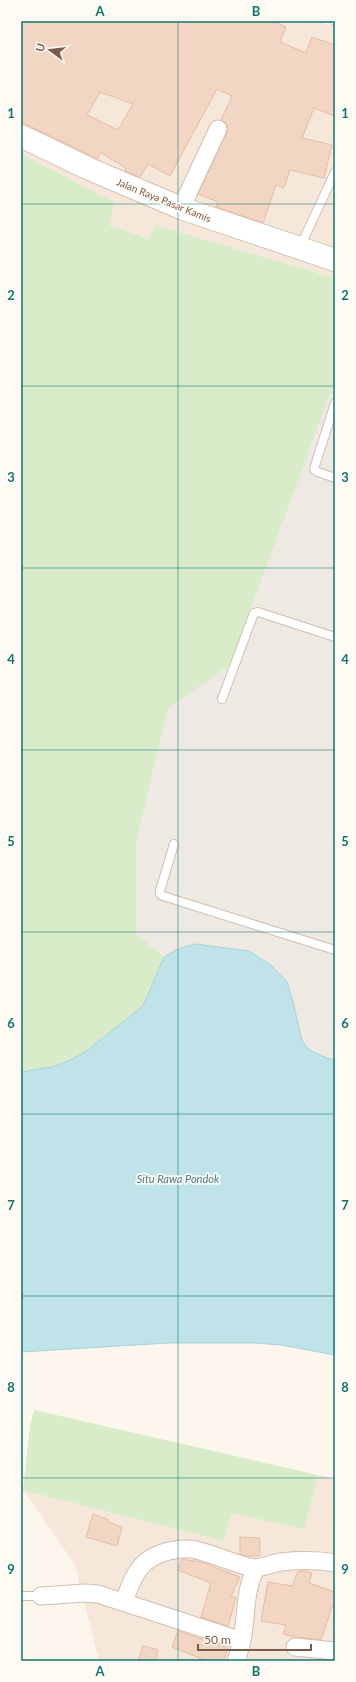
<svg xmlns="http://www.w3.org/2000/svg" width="356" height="1682" font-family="Lato,sans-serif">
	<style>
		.residential { fill: #f5e8da }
		.industrial { fill: #efe9e4 }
		.green { fill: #d8ecc9 }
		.water { fill: #bfe3e8; stroke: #a5d3da }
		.building { fill: #f3d5c3; stroke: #e6bba3; fill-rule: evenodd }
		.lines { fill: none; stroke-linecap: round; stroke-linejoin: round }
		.service-casing { stroke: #d1beb0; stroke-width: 10 }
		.minor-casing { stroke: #d1beb0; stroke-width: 19 }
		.secondary-casing { stroke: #d6c0b0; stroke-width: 24 }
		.service { stroke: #fff; stroke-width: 8 }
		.minor { stroke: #fff; stroke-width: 17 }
		.secondary { stroke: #fff; stroke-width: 22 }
		.grid { fill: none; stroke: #0f766e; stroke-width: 1; stroke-opacity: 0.55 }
		.labels { text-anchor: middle; stroke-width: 3.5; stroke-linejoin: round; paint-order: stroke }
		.street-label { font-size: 10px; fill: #7a5c4d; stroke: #fffaf3 }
		.water-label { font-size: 11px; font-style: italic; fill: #437c86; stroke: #fffaf3 }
		.neatline { fill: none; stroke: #0f766e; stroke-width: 1.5 }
		.grid-label { font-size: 13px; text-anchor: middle; font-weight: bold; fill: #0f766e }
	</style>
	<rect width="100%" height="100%" fill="#fdf6ec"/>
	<g class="residential">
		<polygon points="21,21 318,21 335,28 335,278 155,225 149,239 108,225 113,202 21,154"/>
		<polygon points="318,1475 335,1479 335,1661 99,1661 75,1565 23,1490 223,1541 232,1513 304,1528"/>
	</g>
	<polygon class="industrial" points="335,380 335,1061 315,1053 307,1048 302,1041 287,982 271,965 249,951 195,944 178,949 164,957 136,934 136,842 168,708 230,664"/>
	<g class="green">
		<polygon points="21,154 114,202 109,225 149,239 155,225 335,278 335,380 230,665 168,708 136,842 136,934 164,957 143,1006 85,1052 68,1061 52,1067 21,1072"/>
		<polygon points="34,1410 318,1475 304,1529 232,1513 223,1541 23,1490 30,1426"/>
	</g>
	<polygon class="water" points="195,944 249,951 271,965 287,982 293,1002 302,1041 307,1048 315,1053 335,1061 335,1355 281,1345 256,1343 168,1343 21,1352 21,1072 52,1067 68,1061 85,1052 143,1006 164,957 178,949"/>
	<g class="building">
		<path d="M21,21H273L286,27L280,42L306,53L312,37L335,45V116L314,108L302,138L332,145L324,178L290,170L284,188L276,185L263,223L216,207L218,202L198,194L228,129L226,123L221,120L232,96L217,89L170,176L148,164L140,177L125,171L126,168L100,152L98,159L21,122ZM100,92L133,104L118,130L87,115Z"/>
		<polygon points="93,1514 109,1520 108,1522 122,1527 117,1546 86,1537"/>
		<polygon points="240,1537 260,1538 260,1556 246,1556 240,1554"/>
		<polygon points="182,1559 201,1562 240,1577 231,1596 236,1598 228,1626 201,1617 211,1583 178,1570"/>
		<polygon points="298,1571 306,1571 312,1573 309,1583 335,1592 335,1609 332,1607 321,1640 294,1637 283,1634 286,1625 261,1621 268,1582 292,1586"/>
		<polygon points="178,1631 228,1648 223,1661 207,1661 172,1647"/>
		<polygon points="143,1646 158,1650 155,1661 138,1661"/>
	</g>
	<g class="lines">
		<defs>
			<g id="service">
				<polyline points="334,21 335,22"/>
				<polyline points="300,247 335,172"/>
				<polyline points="335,403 314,469 318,472 335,478"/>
				<polyline points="222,699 254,613 258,612 335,637"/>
				<polyline points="174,844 160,891 160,894 163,896 335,950"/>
				<polyline points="21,1596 41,1596"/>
			</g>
			<g id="minor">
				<polyline points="181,208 218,129"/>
				<polyline points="41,1596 85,1593 98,1594 242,1641"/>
				<path d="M124,1602C133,1575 140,1558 169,1551C178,1549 188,1548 196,1550C216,1555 235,1564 254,1568C260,1569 273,1563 281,1562C299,1560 317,1560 335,1563"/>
				<polyline points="295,1647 335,1651"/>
				<path d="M236,1661C238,1654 241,1647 242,1640C247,1615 244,1591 256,1568"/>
			</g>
			<polyline id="secondary" points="21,136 87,168 181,208 335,260"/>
		</defs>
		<use href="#service" class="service-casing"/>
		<use href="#minor" class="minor-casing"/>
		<use href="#secondary" class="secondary-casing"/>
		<use href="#service" class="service"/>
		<use href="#minor" class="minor"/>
		<use href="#secondary" class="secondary"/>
	</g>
	<path class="grid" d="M178,21V1661M21,204H335M21,386H335M21,568H335M21,750H335M21,932H335M21,1114H335M21,1296H335M21,1478H335"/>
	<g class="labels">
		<g class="street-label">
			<text transform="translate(164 200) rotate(22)" y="4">Jalan Raya Pasar Kamis</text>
		</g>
		<g class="water-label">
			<text x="178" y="1183">Situ Rawa Pondok</text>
		</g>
	</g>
	<rect width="356" height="1682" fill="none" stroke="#fffaf3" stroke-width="44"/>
	<g transform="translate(50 50) rotate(285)" stroke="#fffaf3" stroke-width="3" paint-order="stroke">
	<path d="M0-3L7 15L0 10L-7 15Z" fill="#7a5c4d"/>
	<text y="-6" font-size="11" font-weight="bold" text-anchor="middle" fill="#7a5c4d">U</text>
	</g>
	<path d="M198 1644v6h113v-6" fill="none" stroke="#7a5c4d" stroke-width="2"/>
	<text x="204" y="1644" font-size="12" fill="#7a5c4d" stroke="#fffaf3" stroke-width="3" paint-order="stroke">50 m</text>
	<rect x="22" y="22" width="312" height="1638" class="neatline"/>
	<g class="grid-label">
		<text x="100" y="16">A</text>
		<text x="256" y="16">B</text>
		<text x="11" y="118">1</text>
		<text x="345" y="118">1</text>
		<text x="11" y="300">2</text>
		<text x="345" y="300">2</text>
		<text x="11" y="482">3</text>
		<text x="345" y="482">3</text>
		<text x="11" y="664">4</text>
		<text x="345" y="664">4</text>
		<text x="11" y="846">5</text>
		<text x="345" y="846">5</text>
		<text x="11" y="1028">6</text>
		<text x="345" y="1028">6</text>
		<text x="11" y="1210">7</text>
		<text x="345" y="1210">7</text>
		<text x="11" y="1392">8</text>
		<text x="345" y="1392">8</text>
		<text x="11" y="1574">9</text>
		<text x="345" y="1574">9</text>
		<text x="100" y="1676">A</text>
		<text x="256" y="1676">B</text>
	</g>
</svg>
